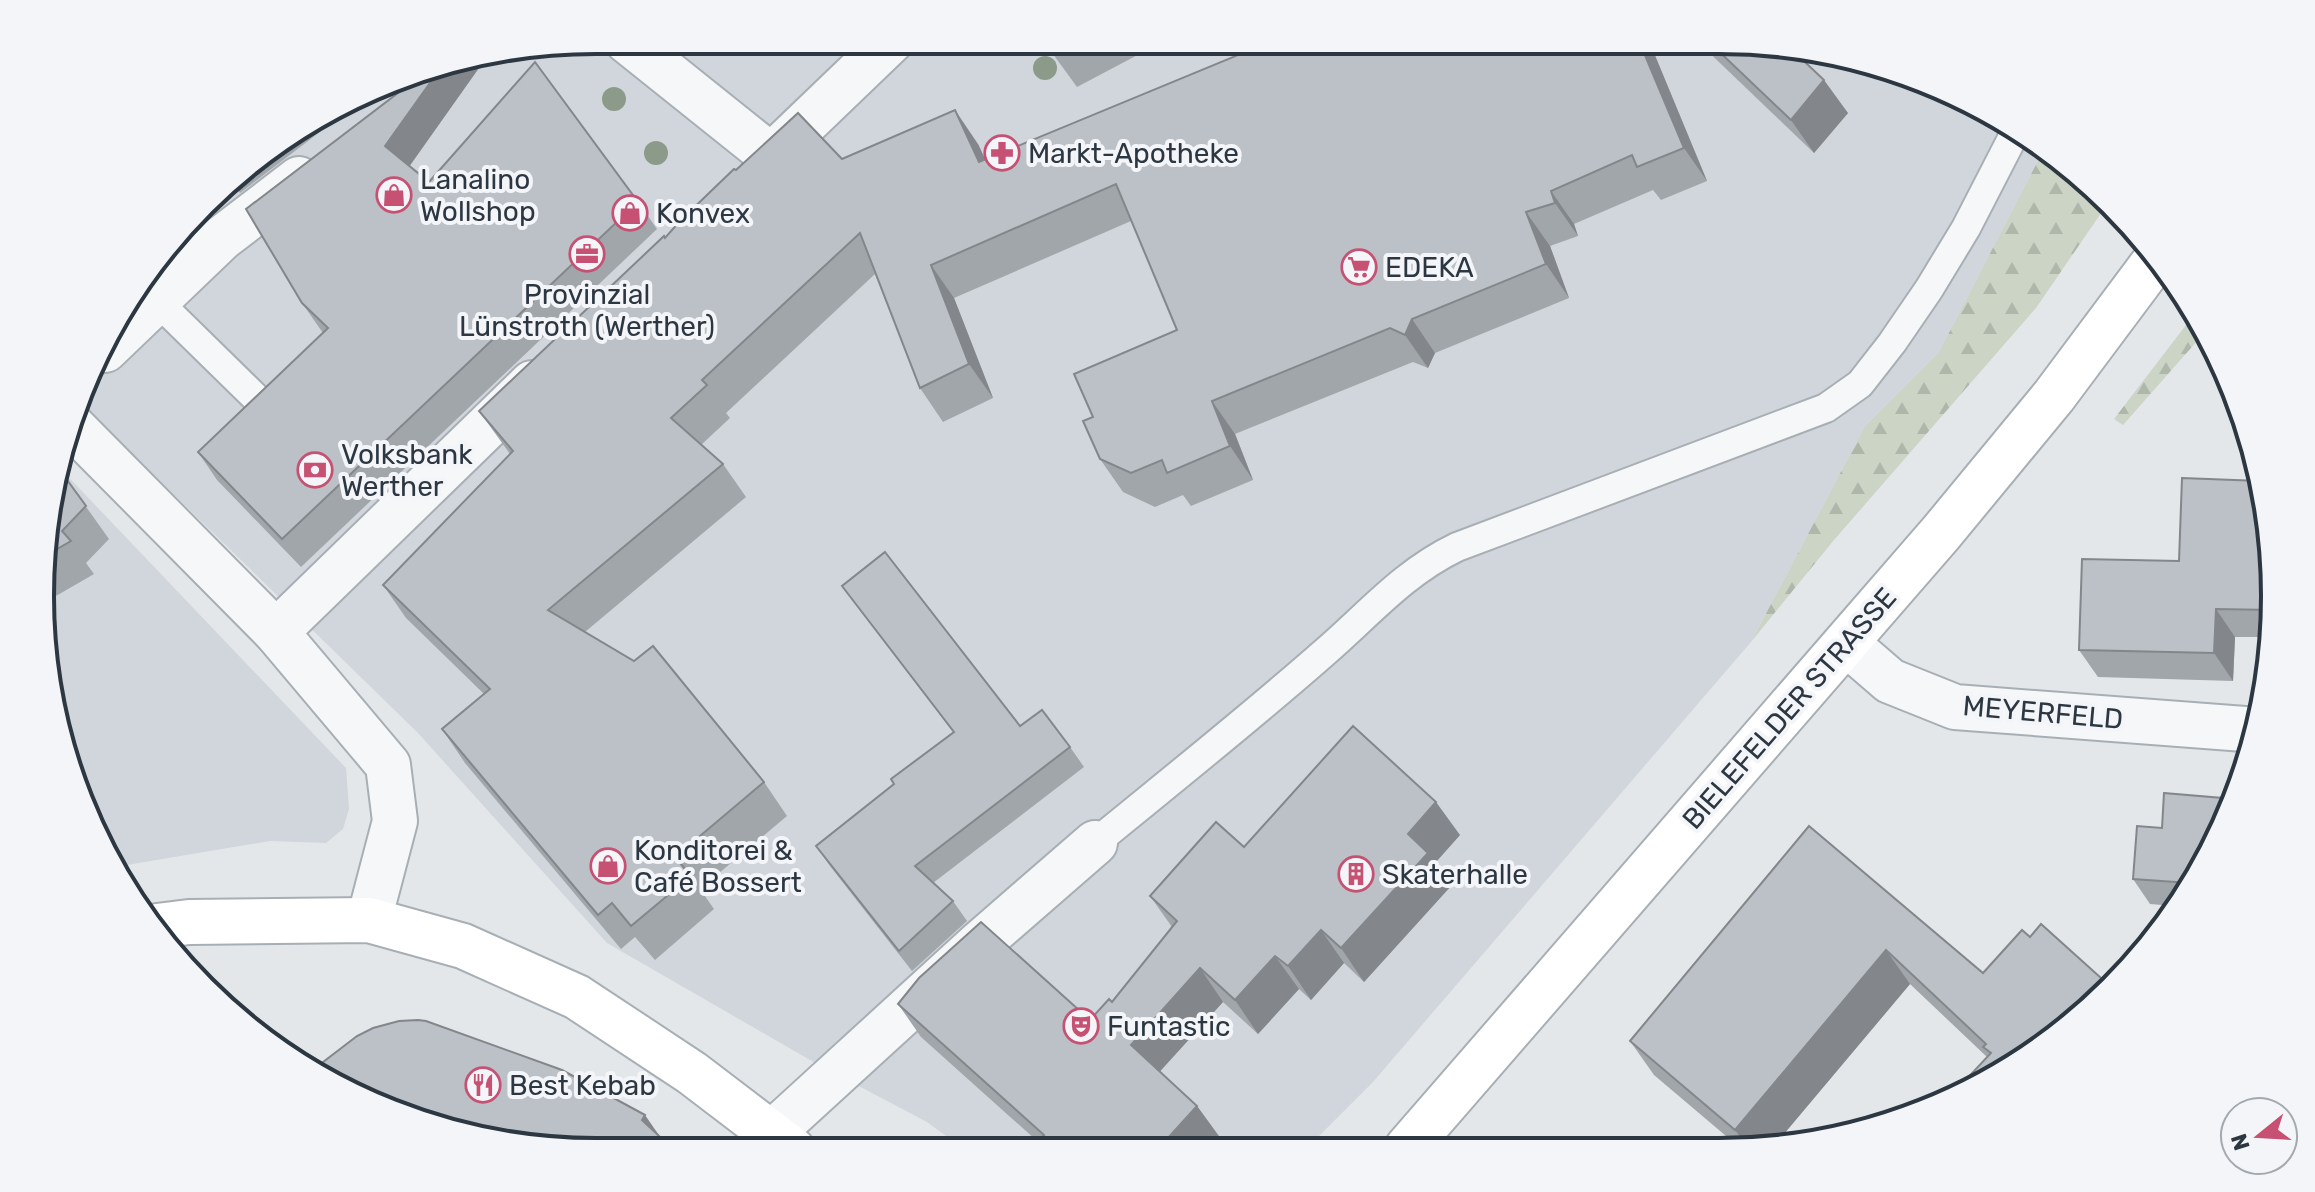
<svg xmlns="http://www.w3.org/2000/svg" width="2315" height="1192" font-family="Rubik,sans-serif">
	<style>
		.built { fill: #d1d6dc }
		.forest { fill: url(#forest-firs) }
		.lines { fill: none; stroke-linecap: round; stroke-linejoin: round }
		.lane-casing { stroke: #a8afb4; stroke-width: 32 }
		.street-casing { stroke: #a8afb4; stroke-width: 48 }
		.secondary-casing { stroke: #a8afb4; stroke-width: 48 }
		.lane { stroke: #f6f7f9; stroke-width: 28 }
		.street { stroke: #f6f7f9; stroke-width: 44 }
		.secondary { stroke: #fff; stroke-width: 44 }
		.tree { fill: #8c9b89 }
		.wall { fill: #a1a6ab }
		.shaded-wall { fill: #83878b }
		.building { fill: #bbc1c7; stroke: #83878b; stroke-width: 2 }
		.labels { text-anchor: middle; stroke-width: 8; stroke-linejoin: round; paint-order: stroke }
		.poi-label { font-size: 28px; fill: #2c3742; stroke: #f3f5f8; text-anchor: start }
		.street-label { font-size: 28px; fill: #2c3742; stroke: #f3f5f8 }
		.rim { fill: none; stroke: #2c3742; stroke-width: 4 }
	</style>
	<defs>
		<pattern id="forest-firs" width="22" height="20" patternUnits="userSpaceOnUse" patternTransform="scale(2)"><rect width="22" height="20" fill="#cbd4c5"/><path d="M5 1l3.5 6h-7zM16 11l3.5 6h-7z" fill="#aeb7aa"/></pattern>
	</defs>
	<rect width="100%" height="100%" fill="#e3e7ea"/>
	<g class="built">
		<polygon points="596,40 1755,41 1862,59 1965,98 2045,147 1939,352 1865,426 1751,642 1373,1082 1306,1149 965,1150 927,1122 817,1064 607,943 418,733 81,404 133,287 257,155 417,70"/>
		<polygon points="57,465 346,768 349,809 343,829 326,843 270,841 115,867 97,842 45,668 41,559"/>
	</g>
	<g class="forest">
		<polygon points="2045,147 2058,155 2108,203 2036,308 1834,540 1751,642 1865,426 1939,352"/>
		<polygon points="2196,312 2206,331 2123,425 2114,419"/>
	</g>
	<g class="lines">
		<defs>
			<g id="lane">
				<polyline points="157,301 255,397"/>
				<path d="M1095,843C1172,780 1250,718 1325,652C1369,614 1403,573 1457,547L1826,408L1860,384L1892,343L1929,289L1966,228L2017,129"/>
			</g>
			<g id="street">
				<polyline points="626,40 771,156"/>
				<polyline points="765,162 892,40"/>
				<polyline points="105,350 222,238 299,179"/>
				<polyline points="71,425 276,632 388,765 395,821 369,920"/>
				<polyline points="276,632 532,383"/>
				<polyline points="1846,643 1890,681 1955,707 2258,730"/>
				<polyline points="772,1133 981,942 1095,843"/>
			</g>
			<g id="secondary">
				<polyline points="157,926 189,922 369,920 463,946 577,997 692,1073 793,1150"/>
				<polyline points="1407,1148 1941,533 2054,396 2157,258"/>
			</g>
		</defs>
		<use href="#lane" class="lane-casing"/>
		<use href="#street" class="street-casing"/>
		<use href="#secondary" class="secondary-casing"/>
		<use href="#lane" class="lane"/>
		<use href="#street" class="street"/>
		<use href="#secondary" class="secondary"/>
	</g>
	<g class="tree">
		<circle cx="1045" cy="68" r="12"/>
		<circle cx="614" cy="99" r="12"/>
		<circle cx="656" cy="153" r="12"/>
	</g>
	<g class="wall">
		<polygon points="1047,40 1164,41 1077,87 1053,54"/>
		<polygon points="1272,41 1649,41 1707,181 1661,200 1653,190 1574,224 1578,236 1550,246 1569,298 1435,353 1428,368 1413,362 1235,434 1253,480 1191,506 1183,495 1155,507 1123,492 1100,459 1093,417 1177,330 1131,221 954,298 993,398 943,422 920,388 875,274 726,413 730,418 701,445 723,464 746,497 585,632 764,782 787,816 700,889 714,909 655,960 635,937 621,949 465,763 442,729 484,694 406,618 383,585 510,454 479,411 665,238 736,170 978,144 985,159"/>
		<polygon points="1697,41 1755,41 1848,113 1814,153"/>
		<polygon points="486,58 409,166 429,182 638,202 657,229 301,567 217,480 198,452 323,333 302,303 432,67"/>
		<polygon points="367,96 240,193 237,188 207,209 257,155"/>
		<polygon points="57,466 109,539 86,563 94,574 49,600 43,607 41,559"/>
		<polygon points="2270,524 2273,637 2235,637 2233,681 2098,677 2079,650 2179,561"/>
		<polygon points="842,586 1020,726 1070,747 1084,767 933,883 953,901 967,921 912,971 830,866 816,846 894,784 953,732"/>
		<polygon points="1809,826 1983,973 2030,937 2111,987 1987,1057 1910,984 1773,1147 1739,1147 1654,1075 1630,1041"/>
		<polygon points="1460,835 1435,863 1451,886 1364,982 1344,963 1311,1000 1299,989 1258,1034 1223,1002 1160,1071 1197,1106 1221,1139 1212,1149 1046,1149 921,1037 898,1004 1090,1020 1112,1002 1172,927 1150,896 1244,847"/>
		<polygon points="2217,842 2175,906 2150,904 2133,879"/>
	</g>
	<g class="shaded-wall">
		<polygon points="1639,41 1649,41 1707,181 1684,148"/>
		<polygon points="486,58 404,174 385,146 442,66"/>
		<polygon points="1824,80 1848,113 1814,153 1791,120"/>
		<polygon points="955,110 978,144 1002,195 979,162"/>
		<polygon points="1551,191 1574,224 1578,236 1555,203"/>
		<polygon points="1526,212 1550,246 1569,298 1546,264"/>
		<polygon points="931,265 954,298 993,398 969,364"/>
		<polygon points="1412,319 1435,353 1428,368 1405,335"/>
		<polygon points="1212,401 1235,434 1253,480 1230,446"/>
		<polygon points="2216,609 2235,637 2233,681 2214,653"/>
		<polygon points="1436,802 1460,835 1435,863 1451,886 1364,982 1341,948 1408,834"/>
		<polygon points="1321,930 1344,963 1311,1000 1288,966"/>
		<polygon points="1886,950 1910,984 1773,1147 1748,1147 1735,1130"/>
		<polygon points="1275,956 1299,989 1258,1034 1235,1000"/>
		<polygon points="1200,968 1223,1002 1154,1078 1131,1045"/>
		<polygon points="1197,1106 1221,1139 1212,1149 1158,1149"/>
		<polygon points="645,1115 665,1144 642,1120"/>
	</g>
	<g class="building">
		<polygon points="1047,40 1077,40 1053,54"/>
		<polygon points="1272,41 1639,41 1684,148 1637,167 1632,155 1551,191 1555,203 1526,212 1546,264 1412,319 1405,335 1390,328 1212,401 1230,446 1167,473 1162,460 1131,473 1100,459 1083,421 1093,417 1074,374 1177,330 1116,184 931,265 969,364 920,388 860,233 702,380 707,385 671,418 723,464 548,610 634,661 653,646 764,782 675,857 691,876 631,926 612,903 598,915 442,729 490,689 383,585 513,451 479,411 664,236 665,238 680,221 734,169 736,170 798,113 842,159 955,110 979,162"/>
		<polygon points="1708,41 1755,41 1789,47 1824,80 1791,120"/>
		<polygon points="535,62 638,202 282,539 198,452 328,328 302,303 246,209 432,67 442,66 385,146 429,182"/>
		<polygon points="57,466 86,506 62,531 71,541 41,558"/>
		<polygon points="2182,478 2260,481 2270,524 2273,610 2216,609 2214,653 2079,650 2082,559 2179,561"/>
		<polygon points="885,552 1020,726 1042,710 1070,747 915,866 953,901 899,951 816,846 894,784 891,779 954,732 842,586"/>
		<polygon points="1353,726 1436,802 1408,834 1428,853 1341,948 1321,930 1288,966 1275,956 1235,1000 1200,968 1131,1045 1197,1106 1158,1149 1054,1149 1041,1138 1044,1135 898,1004 919,978 981,922 1090,1020 1109,999 1112,1002 1177,921 1150,896 1216,822 1244,847"/>
		<polygon points="2164,793 2234,799 2217,842 2190,883 2133,879 2137,826 2162,828"/>
		<polygon points="1809,826 1983,973 2022,930 2030,937 2041,924 2111,987 2057,1037 1946,1101 1991,1053 1983,1047 1986,1044 1886,950 1735,1130 1630,1041"/>
		<polygon points="418,1020 426,1021 562,1070 645,1115 642,1120 674,1150 560,1151 452,1133 350,1094 314,1069 357,1036 373,1028 399,1021"/>
	</g>
	<defs>
		<symbol id="pharmacy-ring" viewBox="-11 -11 22 22"><circle r="9.5" fill="#f3f5f8" stroke="#c65173" stroke-width="1.5"/><path d="M-2-6h4v4h4v4h-4v4h-4v-4h-4v-4h4Z" fill="#c65173"/></symbol>
		<symbol id="shop-ring" viewBox="-11 -11 22 22"><circle r="9.5" fill="#f3f5f8" stroke="#c65173" stroke-width="1.5"/><path d="M-5-2.5h2.3a2.7 3.5 0 0 1 5.4 0H5L5.5 6h-11ZM-1.5-2.5h3a1.5 2.3 0 0 0-3 0Z" fill="#c65173"/></symbol>
		<symbol id="office-ring" viewBox="-11 -11 22 22"><circle r="9.5" fill="#f3f5f8" stroke="#c65173" stroke-width="1.5"/><path d="M-6-3h4V-5.5h4V-3h4V5H-6ZM-1-4.5V-3h2v-1.5ZM-6 0V1H6V0Z" fill="#c65173"/></symbol>
		<symbol id="supermarket-ring" viewBox="-11 -11 22 22"><circle r="9.5" fill="#f3f5f8" stroke="#c65173" stroke-width="1.5"/><path d="M-6-5.5h2.5l.6 2H6L4.5 2H-2.5L-4.4-4H-6ZM-1.5 3.2a1.3 1.3 0 1 0 .1 0ZM3 3.2a1.3 1.3 0 1 0 .1 0Z" fill="#c65173"/></symbol>
		<symbol id="bank-ring" viewBox="-11 -11 22 22"><circle r="9.5" fill="#f3f5f8" stroke="#c65173" stroke-width="1.5"/><path d="M-6-4H6V4H-6ZM0-2.3a2.3 2.3 0 1 0 0 4.6a2.3 2.3 0 1 0 0-4.6Z" fill="#c65173"/></symbol>
		<symbol id="building-ring" viewBox="-11 -11 22 22"><circle r="9.5" fill="#f3f5f8" stroke="#c65173" stroke-width="1.5"/><path d="M-4-6H4V6H1V3H-1V6H-4ZM-2.5-4.3h1.7v1.8h-1.7ZM.8-4.3h1.7v1.8H.8ZM-2.5-1h1.7V.8h-1.7ZM.8-1h1.7V.8H.8Z" fill="#c65173"/></symbol>
		<symbol id="theatre-ring" viewBox="-11 -11 22 22"><circle r="9.5" fill="#f3f5f8" stroke="#c65173" stroke-width="1.5"/><path d="M-5-5.5Q0-4 5-5.5V0Q5 5 0 6Q-5 5-5 0ZM-3.3-2.5H-1v1.5H-3.3ZM1-2.5H3.3v1.5H1ZM-2.8 1Q0 5.5 2.8 1Z" fill="#c65173"/></symbol>
		<symbol id="restaurant-ring" viewBox="-11 -11 22 22"><circle r="9.5" fill="#f3f5f8" stroke="#c65173" stroke-width="1.5"/><path d="M-5-6h1v4h1v-4h1v4h1v-4h1v5L-1.5 .5V6h-2V.5L-5-1ZM5-6V6H3V1.5H1.5Q1.5-4 5-6Z" fill="#c65173"/></symbol>
	</defs>
	<g fill-rule="evenodd">
		<use href="#pharmacy-ring" x="982" y="133" width="40" height="40"/>
		<use href="#shop-ring" x="374" y="175" width="40" height="40"/>
		<use href="#shop-ring" x="610" y="193" width="40" height="40"/>
		<use href="#office-ring" x="567" y="234" width="40" height="40"/>
		<use href="#supermarket-ring" x="1339" y="247" width="40" height="40"/>
		<use href="#bank-ring" x="295" y="450" width="40" height="40"/>
		<use href="#shop-ring" x="588" y="846" width="40" height="40"/>
		<use href="#building-ring" x="1336" y="854" width="40" height="40"/>
		<use href="#theatre-ring" x="1061" y="1006" width="40" height="40"/>
		<use href="#restaurant-ring" x="463" y="1065" width="40" height="40"/>
	</g>
	<g class="labels">
		<g class="poi-label">
			<text x="1028" y="163">Markt-Apotheke</text>
			<text x="420" y="189">Lanalino<tspan x="420" dy="32">Wollshop</tspan></text>
			<text x="656" y="223">Konvex</text>
			<text x="1385" y="277">EDEKA</text>
			<text x="587" y="304" text-anchor="middle">Provinzial<tspan x="587" dy="32">Lünstroth (Werther)</tspan></text>
			<text x="341" y="464">Volksbank<tspan x="341" dy="32">Werther</tspan></text>
			<text x="634" y="860">Konditorei &amp;<tspan x="634" dy="32">Café Bossert</tspan></text>
			<text x="1382" y="884">Skaterhalle</text>
			<text x="1107" y="1036">Funtastic</text>
			<text x="509" y="1095">Best Kebab</text>
		</g>
		<g class="street-label">
			<text transform="translate(1789 708) rotate(-49)" y="10">BIELEFELDER STRASSE</text>
			<text transform="translate(2043 712) rotate(5)" y="10">MEYERFELD</text>
		</g>
	</g>
	<path d="M0 0H2315V1192H0ZM596 54H1719A542 542 0 0 1 2261 596V596A542 542 0 0 1 1719 1138H596A542 542 0 0 1 54 596V596A542 542 0 0 1 596 54Z" fill="#f3f5f8" fill-rule="evenodd"/>
	<path class="rim" d="M596 54H1719A542 542 0 0 1 2261 596V596A542 542 0 0 1 1719 1138H596A542 542 0 0 1 54 596V596A542 542 0 0 1 596 54Z"/>
	<g transform="translate(2259 1136) rotate(252)"><circle r="38" fill="#f3f5f8" stroke="#a3a9af" stroke-width="2"/>
	<path d="M0-6L14 30L0 20L-14 30Z" fill="#c65173"/>
	<text y="-12" font-size="22" font-weight="bold" text-anchor="middle" fill="#2c3742">N</text>
	</g>
</svg>
